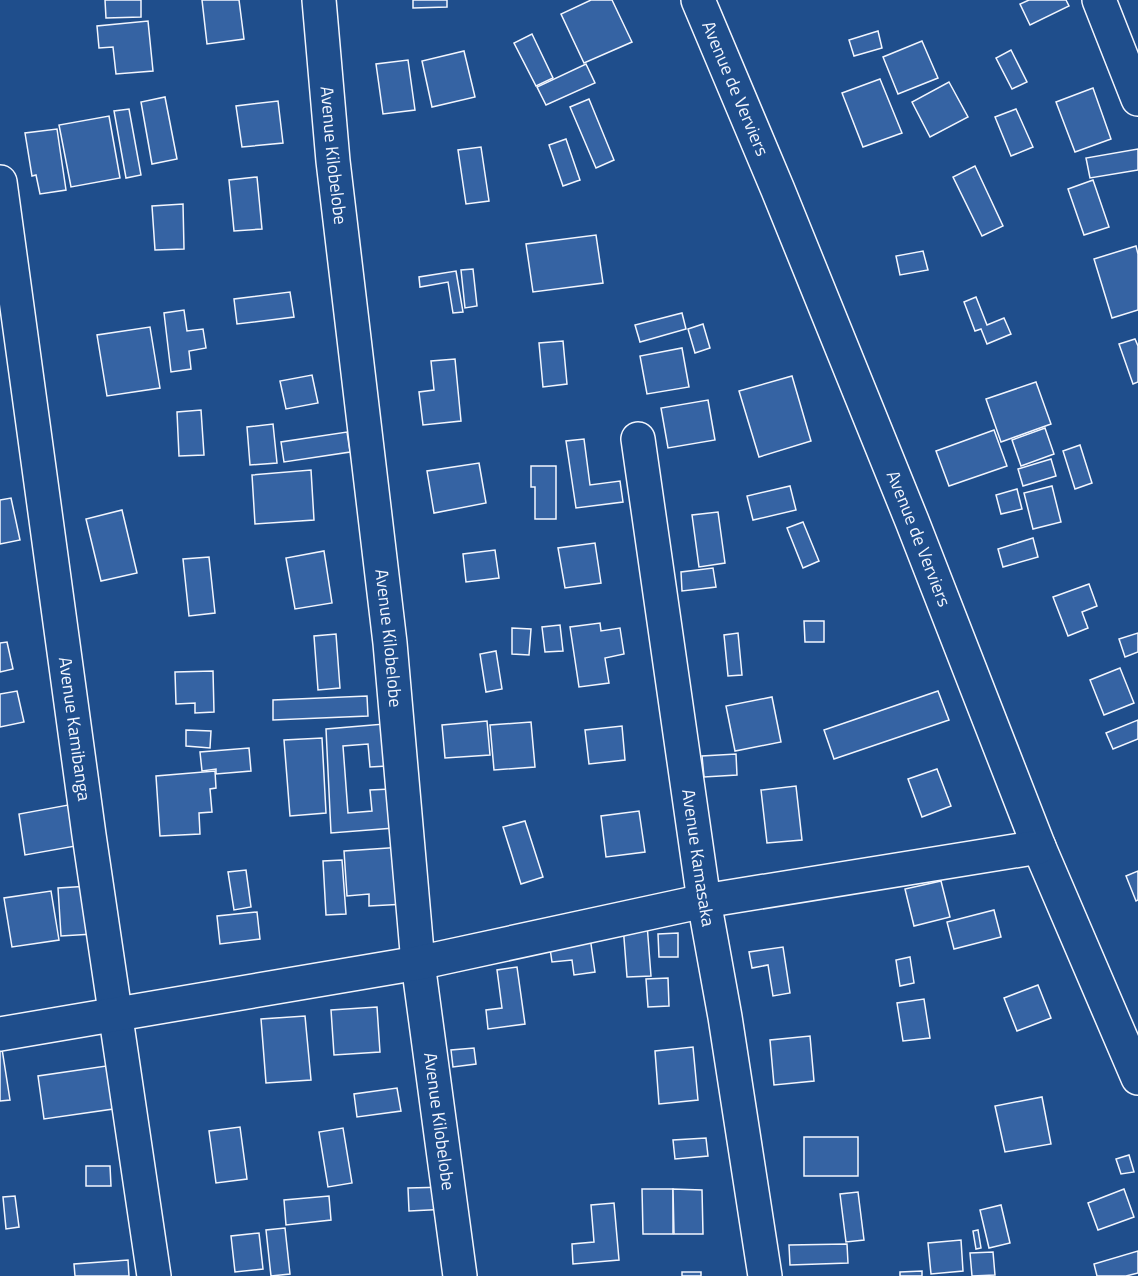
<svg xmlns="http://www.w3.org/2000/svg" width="1138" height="1276" font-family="'Titillium Web',sans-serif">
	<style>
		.building { fill: #3563a3; stroke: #f2f6ff; stroke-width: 1.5 }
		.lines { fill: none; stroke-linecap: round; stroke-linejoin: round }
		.minor-casing { stroke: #f2f6ff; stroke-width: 36 }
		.minor { stroke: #1f4e8c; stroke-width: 33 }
		.labels { text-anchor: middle; stroke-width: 4.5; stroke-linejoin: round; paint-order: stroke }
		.street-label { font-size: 18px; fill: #f2f6ff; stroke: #1f4e8c }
	</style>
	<rect width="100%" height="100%" fill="#1f4e8c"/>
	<g class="building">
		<polygon points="105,0 141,0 141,17 106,18"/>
		<polygon points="202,0 239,0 244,39 207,44"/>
		<polygon points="413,0 447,0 447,7 413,8"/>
		<polygon points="591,0 612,0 632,42 584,63 561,14"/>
		<polygon points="1029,0 1066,0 1069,6 1030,25 1020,4"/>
		<polygon points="148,21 153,71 116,74 113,47 99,48 97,26"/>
		<polygon points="878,31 882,48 854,56 849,40"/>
		<polygon points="532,34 553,78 536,86 514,43"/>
		<polygon points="922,41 938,78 898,94 883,57"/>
		<polygon points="1011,50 1027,82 1012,89 996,58"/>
		<polygon points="464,51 475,97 432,107 422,61"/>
		<polygon points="408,60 415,110 383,114 376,64"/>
		<polygon points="586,64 595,83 546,105 537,87"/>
		<polygon points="880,79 902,133 863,147 842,93"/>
		<polygon points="949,82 968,117 930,137 912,102"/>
		<polygon points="1093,88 1111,139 1075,152 1056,102"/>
		<polygon points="165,97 177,159 152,164 141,102"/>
		<polygon points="589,99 614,160 596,168 570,107"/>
		<polygon points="278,101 283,143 242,147 236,106"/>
		<polygon points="129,109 141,175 126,178 114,111"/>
		<polygon points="1016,109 1033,147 1011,156 995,117"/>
		<polygon points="109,116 120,178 71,187 59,125"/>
		<polygon points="57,129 66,190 40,194 36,175 32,176 25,133"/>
		<polygon points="566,139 580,180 563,186 549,145"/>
		<polygon points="481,147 489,201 466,204 458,150"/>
		<polygon points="1138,149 1138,170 1090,178 1086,158"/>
		<polygon points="975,166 1003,226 982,236 953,177"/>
		<polygon points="257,177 262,229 234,231 229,180"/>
		<polygon points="1093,180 1109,227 1084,235 1068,189"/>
		<polygon points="183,204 184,249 155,250 152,206"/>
		<polygon points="596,235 603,283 533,292 526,244"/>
		<polygon points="1136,246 1138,254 1138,310 1112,318 1094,259"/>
		<polygon points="923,251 928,270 900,275 896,256"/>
		<polygon points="473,269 477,306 465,308 461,270"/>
		<polygon points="456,271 463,312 453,313 448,282 420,287 419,277"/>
		<polygon points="290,292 294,317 237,324 234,299"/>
		<polygon points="976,297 987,325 1004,318 1011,334 987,344 981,329 975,331 964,302"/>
		<polygon points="184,310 187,331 203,329 206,348 189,351 191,369 171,372 164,313"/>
		<polygon points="682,313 686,329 640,342 635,325"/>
		<polygon points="703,324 710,348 695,353 688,329"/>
		<polygon points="150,327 160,388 107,396 97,335"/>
		<polygon points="1135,339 1138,346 1138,382 1133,384 1119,344"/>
		<polygon points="563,341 567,384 543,387 539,343"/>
		<polygon points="682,348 689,387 647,394 640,356"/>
		<polygon points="455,359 461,421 423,425 419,392 434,390 431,361"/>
		<polygon points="312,375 318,403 286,409 280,381"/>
		<polygon points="792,376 811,441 759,457 739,391"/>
		<polygon points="1036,382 1051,424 1001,442 986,399"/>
		<polygon points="708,400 715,440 668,448 661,408"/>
		<polygon points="201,410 204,455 179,456 177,412"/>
		<polygon points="273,424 277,463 250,465 247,427"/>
		<polygon points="1045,428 1054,454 1021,466 1012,440"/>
		<polygon points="994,430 1007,466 949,486 936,451"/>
		<polygon points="347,432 350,452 284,462 281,442"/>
		<polygon points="584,439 590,485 620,481 623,502 576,508 566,441"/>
		<polygon points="1080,445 1092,483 1075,489 1063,451"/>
		<polygon points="1051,459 1056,476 1023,486 1018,469"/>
		<polygon points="479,463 486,503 434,513 427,471"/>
		<polygon points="531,466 556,466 556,519 535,519 535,487 531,487"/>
		<polygon points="311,470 314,520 255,524 252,475"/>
		<polygon points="790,486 796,510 753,520 747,496"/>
		<polygon points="1052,486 1061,522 1033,529 1024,493"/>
		<polygon points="1017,489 1022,509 1001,514 996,495"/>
		<polygon points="11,498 20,540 0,544 0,500"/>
		<polygon points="122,510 137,573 101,581 86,519"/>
		<polygon points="718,512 725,563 699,567 692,515"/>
		<polygon points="803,522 819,561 803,568 787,528"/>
		<polygon points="1033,538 1038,557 1003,567 998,549"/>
		<polygon points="595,543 601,583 565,588 558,548"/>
		<polygon points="495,550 499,578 466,582 463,554"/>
		<polygon points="324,551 332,603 295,609 286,558"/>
		<polygon points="209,557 215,613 189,616 183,559"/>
		<polygon points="713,568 716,587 682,591 681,572"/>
		<polygon points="1089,584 1097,606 1082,612 1088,628 1068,636 1053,597"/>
		<polygon points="804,621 824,621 824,642 805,642"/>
		<polygon points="600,623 601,631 620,628 624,654 605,658 609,683 579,687 570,627"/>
		<polygon points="560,625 563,651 545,652 542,627"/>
		<polygon points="512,628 531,629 529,655 512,654"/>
		<polygon points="738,633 742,675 728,676 724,635"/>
		<polygon points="1138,633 1138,652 1125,657 1119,639"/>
		<polygon points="336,634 340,688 318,690 314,636"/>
		<polygon points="7,642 13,669 0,672 0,643"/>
		<polygon points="496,651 502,689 486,692 480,654"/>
		<polygon points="1120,668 1134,703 1104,715 1090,680"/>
		<polygon points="213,671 214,712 195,713 195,703 176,704 175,672"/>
		<polygon points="17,691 24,722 0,727 0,694"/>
		<polygon points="938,691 949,720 834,759 824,730"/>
		<polygon points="367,696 368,716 273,720 273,700"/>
		<polygon points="772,697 781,742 735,751 726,706"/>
		<polygon points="1138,720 1138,739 1113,749 1106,733"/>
		<polygon points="487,721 490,755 445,758 442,725"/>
		<polygon points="531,722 535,767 494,770 490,725"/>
		<polygon points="384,724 387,766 370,767 368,744 343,746 348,813 372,811 370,790 391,789 394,828 331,833 326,729"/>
		<polygon points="622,726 625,760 589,764 585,730"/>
		<polygon points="186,730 211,731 210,748 186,746"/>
		<polygon points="322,738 326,813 290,816 284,740"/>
		<polygon points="249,748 251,771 216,774 216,769 202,771 200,752"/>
		<polygon points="736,754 737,775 704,777 702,756"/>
		<polygon points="937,769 951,806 922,817 908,779"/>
		<polygon points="215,771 216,788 210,789 212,812 199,813 200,834 160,836 156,776"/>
		<polygon points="796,786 802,840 767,843 761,790"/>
		<polygon points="79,803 87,844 25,855 19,814"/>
		<polygon points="639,811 645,852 606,857 601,816"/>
		<polygon points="525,821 543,877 521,884 503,827"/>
		<polygon points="403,847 406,904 369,906 369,894 347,896 344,851"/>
		<polygon points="342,860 346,914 326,915 323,861"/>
		<polygon points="246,870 251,907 234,910 228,872"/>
		<polygon points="1138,871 1138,900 1136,901 1126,876"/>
		<polygon points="941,881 950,917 914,926 905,889"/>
		<polygon points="90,886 93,934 61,936 58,888"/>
		<polygon points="51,891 59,940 12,947 4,898"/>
		<polygon points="994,910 1001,937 954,949 947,922"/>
		<polygon points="257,912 260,939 220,944 217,916"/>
		<polygon points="647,924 651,976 627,977 623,925"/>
		<polygon points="678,933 678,957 659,957 658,934"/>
		<polygon points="590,937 595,972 574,975 572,960 552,962 549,942"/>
		<polygon points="783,947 790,993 773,996 768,965 752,968 749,952"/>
		<polygon points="910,957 914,983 900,986 896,960"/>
		<polygon points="517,967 525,1024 488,1029 486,1010 502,1008 497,970"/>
		<polygon points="668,978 669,1006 648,1007 646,979"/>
		<polygon points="1038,985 1051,1018 1017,1031 1004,998"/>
		<polygon points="924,999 930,1038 903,1041 897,1003"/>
		<polygon points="377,1007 380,1052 334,1055 331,1010"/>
		<polygon points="305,1016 311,1080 266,1083 261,1019"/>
		<polygon points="810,1036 814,1081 774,1085 770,1040"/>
		<polygon points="693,1047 698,1100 659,1104 655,1051"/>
		<polygon points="474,1048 476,1064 453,1067 451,1050"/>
		<polygon points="0,1049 2,1049 10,1100 0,1101"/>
		<polygon points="113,1065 120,1108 44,1119 38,1076"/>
		<polygon points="397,1088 401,1111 357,1117 354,1094"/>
		<polygon points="1042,1097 1051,1144 1005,1152 995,1106"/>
		<polygon points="240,1127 247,1179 216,1183 209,1131"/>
		<polygon points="343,1128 352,1183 328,1187 319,1132"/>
		<rect x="804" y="1137" width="54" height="39"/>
		<polygon points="706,1138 708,1156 675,1159 673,1140"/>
		<polygon points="1129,1155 1134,1172 1121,1174 1116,1159"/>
		<polygon points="86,1166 110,1166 111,1186 86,1186"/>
		<polygon points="448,1187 449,1209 409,1211 408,1188"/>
		<polygon points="642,1189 673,1189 673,1234 643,1234"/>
		<polygon points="673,1189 702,1190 703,1234 674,1234"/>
		<polygon points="1124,1189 1134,1217 1098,1230 1088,1203"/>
		<polygon points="858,1192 864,1240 846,1242 840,1194"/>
		<polygon points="15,1196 19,1227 6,1229 3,1197"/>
		<polygon points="329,1196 331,1220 286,1225 284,1200"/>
		<polygon points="614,1203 619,1260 573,1264 572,1244 594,1242 591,1205"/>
		<polygon points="1001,1205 1010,1243 989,1248 980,1210"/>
		<polygon points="285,1228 290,1274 271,1276 266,1230"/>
		<polygon points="978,1230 981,1248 976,1249 973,1231"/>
		<polygon points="259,1233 263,1269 235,1272 231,1236"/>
		<polygon points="961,1240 963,1271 931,1274 928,1243"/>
		<polygon points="847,1244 848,1263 790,1265 789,1245"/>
		<polygon points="1138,1251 1138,1273 1126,1276 1097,1276 1094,1264"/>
		<polygon points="993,1252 995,1275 972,1276 970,1253"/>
		<polygon points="128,1260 129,1276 75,1276 74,1264"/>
		<polygon points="922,1271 922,1276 900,1276 900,1272"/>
		<rect x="682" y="1272" width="19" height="4"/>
	</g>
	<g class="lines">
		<defs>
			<g id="minor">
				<path id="s1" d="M319,0L333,161L390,643L418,963L460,1276"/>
				<path id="s2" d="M698,0L778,190L912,521L1039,847L1138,1078"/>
				<polyline points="1099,0 1138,99"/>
				<path id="s3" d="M0,182L89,835L154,1276"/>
				<path id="s4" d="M638,439L704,901L725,1017L765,1276"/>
				<polyline points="0,1034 418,963 704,901 1039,847"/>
			</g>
		</defs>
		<use href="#minor" class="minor-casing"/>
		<use href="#minor" class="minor"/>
	</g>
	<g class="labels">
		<g class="street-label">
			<text dy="6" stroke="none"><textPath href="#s2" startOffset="96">Avenue de Verviers</textPath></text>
			<text dy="6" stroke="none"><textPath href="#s1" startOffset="156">Avenue Kilobelobe</textPath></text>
			<text dy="6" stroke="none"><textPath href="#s2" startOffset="582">Avenue de Verviers</textPath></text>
			<text dy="6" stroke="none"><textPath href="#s1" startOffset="642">Avenue Kilobelobe</textPath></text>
			<text dy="6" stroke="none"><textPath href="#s3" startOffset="552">Avenue Kamibanga</textPath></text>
			<text dy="6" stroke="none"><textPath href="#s4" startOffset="423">Avenue Kamasaka</textPath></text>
			<text dy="6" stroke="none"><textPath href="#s1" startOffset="1128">Avenue Kilobelobe</textPath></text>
		</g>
	</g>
</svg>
